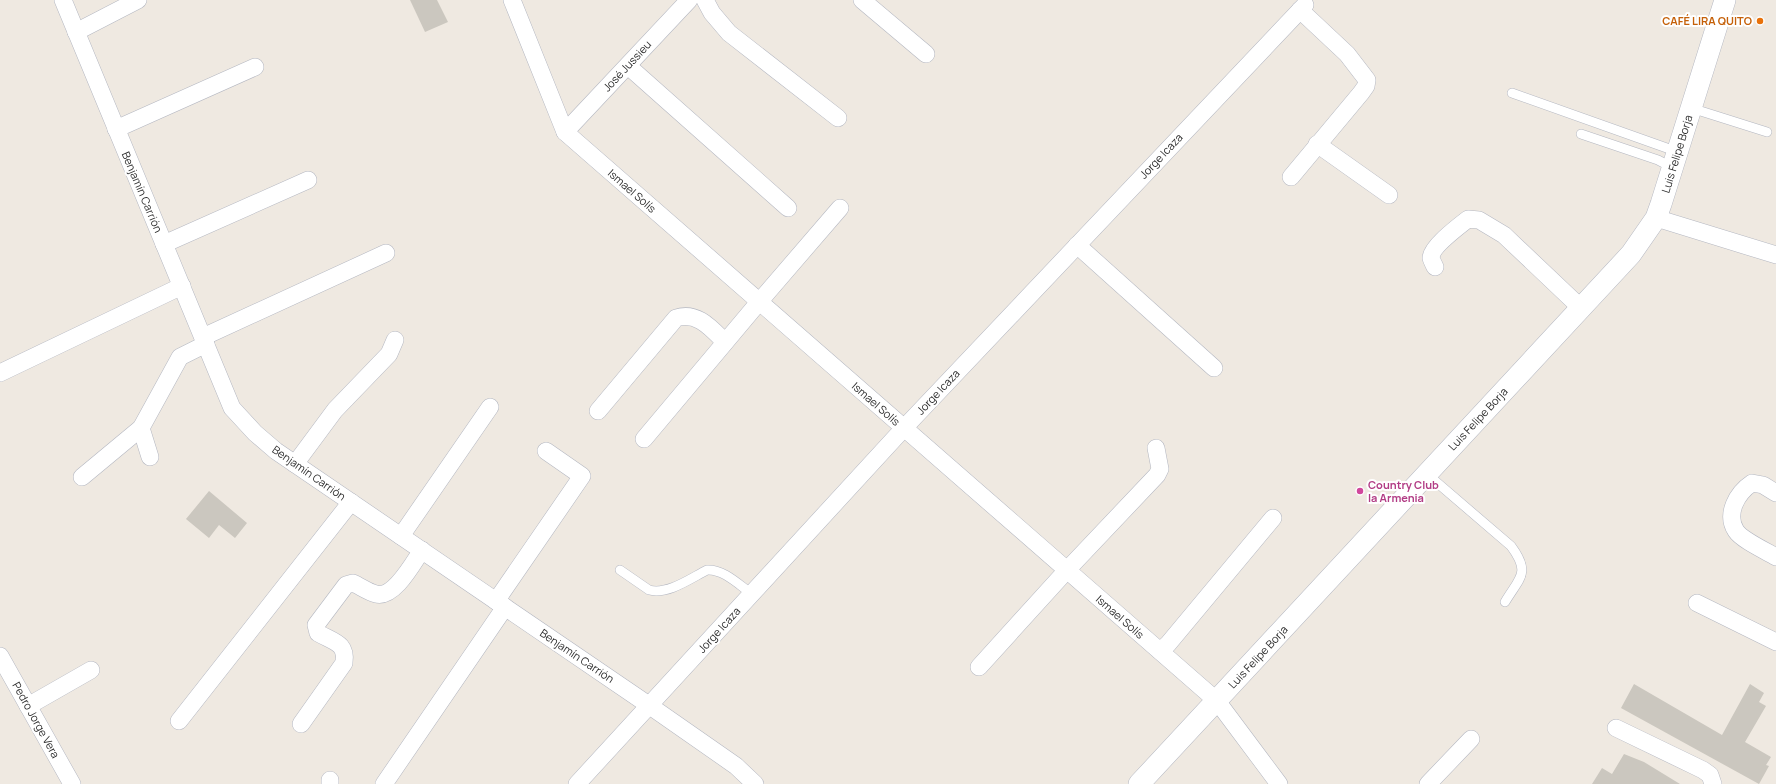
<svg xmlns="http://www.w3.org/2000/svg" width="1776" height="784" font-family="Manrope,sans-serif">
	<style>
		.building { fill: #cbc7bf }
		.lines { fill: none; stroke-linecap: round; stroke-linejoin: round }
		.service-casing { stroke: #b4b7c1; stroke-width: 10 }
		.minor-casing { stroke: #b4b7c1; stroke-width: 18 }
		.tertiary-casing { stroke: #b4b7c1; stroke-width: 22 }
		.service { stroke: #fff; stroke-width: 9 }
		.minor { stroke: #fff; stroke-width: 17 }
		.tertiary { stroke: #fff; stroke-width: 21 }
		.food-dot { fill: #e8710a; stroke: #fff; stroke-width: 1.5 }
		.hotel-dot { fill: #d1479c; stroke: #fff; stroke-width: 1.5 }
		.labels { text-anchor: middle; stroke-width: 4; stroke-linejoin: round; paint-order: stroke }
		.food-label { font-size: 11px; font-weight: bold; fill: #c56008; stroke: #fff; text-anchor: end }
		.street-label { font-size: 11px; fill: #2e2e2e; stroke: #fff }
		.hotel-label { font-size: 11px; font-weight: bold; fill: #b23c85; stroke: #fff; text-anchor: start }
	</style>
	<rect width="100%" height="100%" fill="#efe9e1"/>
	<g class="building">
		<polygon points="410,0 437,0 448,22 425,32"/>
		<polygon points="209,491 247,523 235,538 219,525 209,538 186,519"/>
		<polygon points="1634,684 1722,735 1750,684 1764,693 1759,702 1766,706 1745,742 1771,757 1766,765 1769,766 1759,784 1621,708"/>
		<polygon points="1624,754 1644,762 1680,784 1592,784 1602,768 1612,774"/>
	</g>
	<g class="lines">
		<defs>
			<g id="service">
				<polyline points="1512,93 1678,152"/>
				<polyline points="1691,108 1767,132"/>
				<polyline points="1581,134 1658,160 1673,168"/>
				<path d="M1427,474L1511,546C1531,573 1520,577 1505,602"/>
				<path d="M620,570L649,590C668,595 691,578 707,570C724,569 739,585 752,594"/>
			</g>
			<g id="minor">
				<polyline points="63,0 232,408 255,433 276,451 650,706 736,766 755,784"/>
				<polyline points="512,0 565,132 1217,701 1279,784"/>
				<polyline points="705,0 712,13 729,33 838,118"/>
				<polyline points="862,0 926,54"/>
				<polyline points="76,32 138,0"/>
				<polyline points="628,66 788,208"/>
				<polyline points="116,129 255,67"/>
				<polyline points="565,132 689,0"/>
				<polyline points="1317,144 1389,195"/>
				<polyline points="1291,177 1361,93 1366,86 1367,80 1347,54 1300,10"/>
				<polyline points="1656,218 1776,255"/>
				<polyline points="164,244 308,180"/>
				<polyline points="1077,245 1214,368"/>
				<path d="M1435,267C1434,265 1432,261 1431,258C1431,247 1459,226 1468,219L1479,220L1504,235L1581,308"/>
				<polyline points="203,337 386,253"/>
				<polyline points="0,373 182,286"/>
				<path d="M598,411L676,318C697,311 711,328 725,342"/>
				<polyline points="141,428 150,457"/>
				<polyline points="644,439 759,302 840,208"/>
				<polyline points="295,464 335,410 389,354 395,340"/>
				<polyline points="82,477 141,428 180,357 206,344"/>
				<path d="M1776,493L1763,485L1752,483C1737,493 1725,514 1736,531C1742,540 1766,551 1776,557"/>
				<polyline points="401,536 490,407"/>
				<polyline points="496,601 582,476 546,451"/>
				<polyline points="1697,603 1776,642"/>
				<polyline points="1160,651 1168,644 1273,518"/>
				<polyline points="0,656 72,784"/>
				<polyline points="979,667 1067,570 1157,475 1160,469 1156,448"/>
				<polyline points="28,706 91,670"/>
				<polyline points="179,721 351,502"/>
				<path d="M301,724L344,663C347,643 334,642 318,633L316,625L346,585L353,583C360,586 368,592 376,594C394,599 413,563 422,550"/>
				<polyline points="1616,728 1703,770 1710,775 1713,784"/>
				<polyline points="330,780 330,784"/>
				<polyline points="384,784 505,607"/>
				<polyline points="577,784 904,428 1305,5"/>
				<polyline points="1428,784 1471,739"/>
			</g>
			<polyline id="tertiary" points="1139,784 1631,254 1656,218 1661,204 1725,0"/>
		</defs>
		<use href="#service" class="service-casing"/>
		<use href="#minor" class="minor-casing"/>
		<use href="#tertiary" class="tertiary-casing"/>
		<use href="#service" class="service"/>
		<use href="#minor" class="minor"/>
		<use href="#tertiary" class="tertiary"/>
	</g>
	<circle class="food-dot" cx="1760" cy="21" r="4"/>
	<circle class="hotel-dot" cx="1360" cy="491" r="4"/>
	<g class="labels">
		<g class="food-label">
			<text x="1752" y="25">CAFÉ LIRA QUITO</text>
		</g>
		<g class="street-label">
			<text transform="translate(627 66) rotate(-47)" y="4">José Jussieu</text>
			<text transform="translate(1677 154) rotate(-73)" y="4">Luis Felipe Borja</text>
			<text transform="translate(1161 156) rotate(-47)" y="4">Jorge Icaza</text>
			<text transform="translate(632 191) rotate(41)" y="4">Ismael Solís</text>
			<text transform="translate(142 192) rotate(67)" y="4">Benjamín Carrión</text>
			<text transform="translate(938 392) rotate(-47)" y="4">Jorge Icaza</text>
			<text transform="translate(876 404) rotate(41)" y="4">Ismael Solís</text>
			<text transform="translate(1478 419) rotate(-47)" y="4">Luis Felipe Borja</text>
			<text transform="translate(309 473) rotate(35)" y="4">Benjamín Carrión</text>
			<text transform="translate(1120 617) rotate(41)" y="4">Ismael Solís</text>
			<text transform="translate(719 630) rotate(-48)" y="4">Jorge Icaza</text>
			<text transform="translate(577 656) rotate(34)" y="4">Benjamín Carrión</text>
			<text transform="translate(1258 657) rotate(-47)" y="4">Luis Felipe Borja</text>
			<text transform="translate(36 720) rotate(61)" y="4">Pedro Jorge Vera</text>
		</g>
		<g class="hotel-label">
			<text x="1368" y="489">Country Club<tspan x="1368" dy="13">la Armenia</tspan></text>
		</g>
	</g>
</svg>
